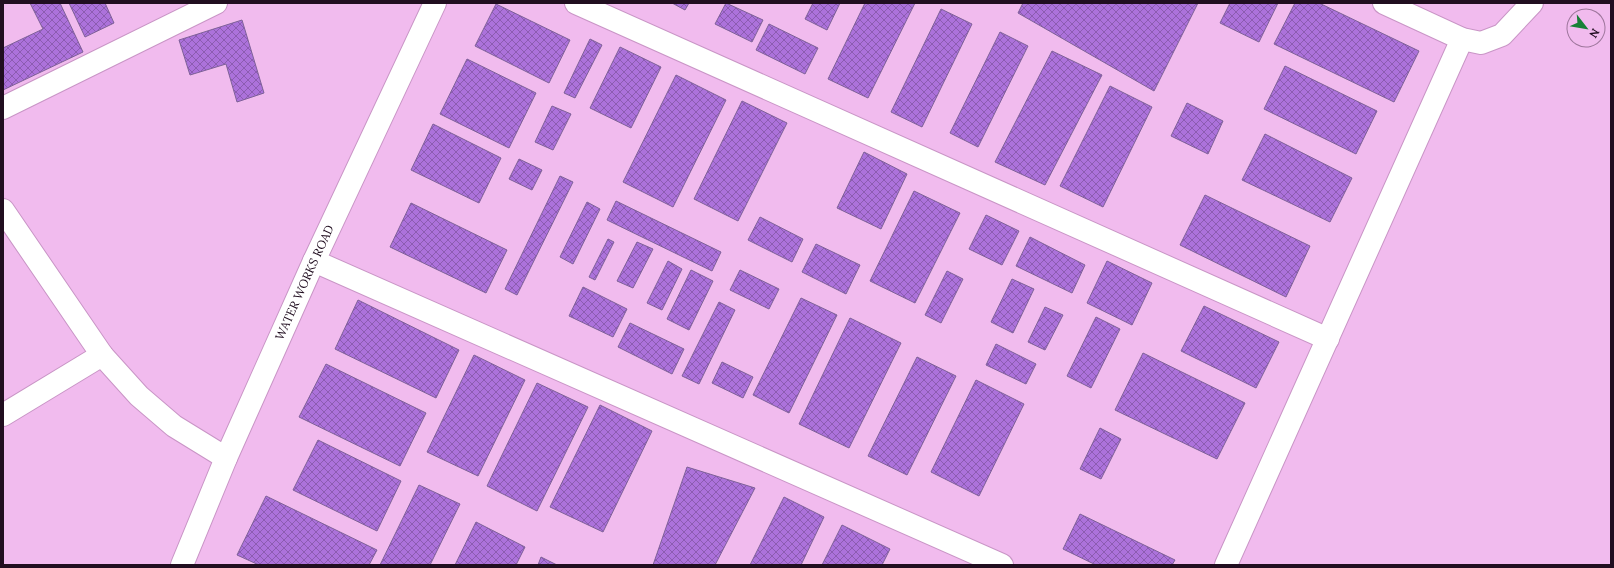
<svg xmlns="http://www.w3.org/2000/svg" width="1614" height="568" font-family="Lora,serif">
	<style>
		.building { fill: url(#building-cross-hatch); stroke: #7e6198 }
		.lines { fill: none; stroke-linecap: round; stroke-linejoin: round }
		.street-casing { stroke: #c995c6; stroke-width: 24 }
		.secondary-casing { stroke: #c995c6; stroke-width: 24 }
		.street { stroke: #fff; stroke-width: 22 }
		.secondary { stroke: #fff; stroke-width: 22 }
		.labels { text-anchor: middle; stroke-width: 3; stroke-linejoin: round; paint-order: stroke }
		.street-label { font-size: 12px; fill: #210e20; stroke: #f1bbee }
	</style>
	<defs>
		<pattern id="building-cross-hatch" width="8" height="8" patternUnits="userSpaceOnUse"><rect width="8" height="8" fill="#ac72db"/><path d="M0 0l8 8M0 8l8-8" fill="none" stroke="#8c5cb1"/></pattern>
	</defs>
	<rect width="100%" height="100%" fill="#f1bbee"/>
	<g class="building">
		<polygon points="30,3 60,3 83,52 3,90 3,48 43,29"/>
		<polygon points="69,3 105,3 114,23 85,37"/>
		<polygon points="672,3 689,3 685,10"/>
		<polygon points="726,3 763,20 752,42 715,24"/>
		<polygon points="813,3 840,3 827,30 805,19"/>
		<polygon points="865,3 915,3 868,98 828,79"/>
		<polygon points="1023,3 1198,3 1154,91 1018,13"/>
		<polygon points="1230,3 1278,3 1259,42 1220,23"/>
		<polygon points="1295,3 1319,3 1419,51 1394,102 1274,44"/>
		<polygon points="496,4 570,40 549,83 475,46"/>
		<polygon points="941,9 972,24 922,127 891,112"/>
		<polygon points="242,20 264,93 237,102 226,64 190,75 179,40"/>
		<polygon points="769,24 818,48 805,74 756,50"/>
		<polygon points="1000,32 1028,46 978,147 950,133"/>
		<polygon points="590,39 602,45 575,98 564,93"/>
		<polygon points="620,47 661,67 631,128 590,108"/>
		<polygon points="1052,51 1102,75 1045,185 995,162"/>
		<polygon points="467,59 536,93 509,148 440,114"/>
		<polygon points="1285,66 1377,111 1356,154 1264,109"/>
		<polygon points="676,75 726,100 673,207 623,182"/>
		<polygon points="1110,86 1152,107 1103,207 1060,186"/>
		<polygon points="742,101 787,123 738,221 694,199"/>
		<polygon points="1187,103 1223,121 1208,154 1171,136"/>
		<polygon points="552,106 571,114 553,150 535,142"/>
		<polygon points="433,124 501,158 479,203 411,170"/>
		<polygon points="1265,134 1352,178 1330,222 1242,180"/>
		<polygon points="864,152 907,174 881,229 837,208"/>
		<polygon points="519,159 542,170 532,190 509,179"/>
		<polygon points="560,176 573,182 517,295 505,289"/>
		<polygon points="914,191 960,213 915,303 870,281"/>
		<polygon points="1205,195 1310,246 1286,297 1180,245"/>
		<polygon points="616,201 721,252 712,271 607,220"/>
		<polygon points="587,202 600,209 573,264 560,257"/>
		<polygon points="411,203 507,250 486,293 390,247"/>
		<polygon points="986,215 1019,231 1002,265 969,249"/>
		<polygon points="760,217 803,239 792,262 748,240"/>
		<polygon points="1030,237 1085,265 1072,293 1016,266"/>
		<polygon points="608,239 614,242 595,280 589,277"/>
		<polygon points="637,242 653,249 633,288 617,281"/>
		<polygon points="816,244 860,265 846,294 802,272"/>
		<polygon points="668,261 682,269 662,310 647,303"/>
		<polygon points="1107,261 1152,283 1132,325 1087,303"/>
		<polygon points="691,270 713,281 689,330 667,319"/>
		<polygon points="740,270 779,289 769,309 730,290"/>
		<polygon points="947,271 963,279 941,323 925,315"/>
		<polygon points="1012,279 1034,289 1013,333 991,322"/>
		<polygon points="583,287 627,309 613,337 569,316"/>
		<polygon points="801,298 837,315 789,413 753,395"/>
		<polygon points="358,300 459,350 436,398 335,349"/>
		<polygon points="719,302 735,310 699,384 682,376"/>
		<polygon points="1204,306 1279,342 1256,388 1181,351"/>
		<polygon points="1045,307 1063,315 1045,350 1028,342"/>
		<polygon points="1096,317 1120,329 1091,388 1067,376"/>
		<polygon points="850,318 901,343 849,448 799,424"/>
		<polygon points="630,323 684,349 672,374 618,347"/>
		<polygon points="996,344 1036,364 1026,384 986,365"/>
		<polygon points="1143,353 1245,403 1217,459 1115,410"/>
		<polygon points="474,355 525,380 478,476 427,452"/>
		<polygon points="917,357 956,376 907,475 868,456"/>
		<polygon points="722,362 753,377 743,398 712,383"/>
		<polygon points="326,364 426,413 400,466 299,417"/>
		<polygon points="976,380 1024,404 979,496 931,472"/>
		<polygon points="537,383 588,407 537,511 487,486"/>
		<polygon points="600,405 652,431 603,532 550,507"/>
		<polygon points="1100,428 1121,439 1101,479 1080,469"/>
		<polygon points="318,440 401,481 377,531 293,490"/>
		<polygon points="687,467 755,488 715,565 653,565"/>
		<polygon points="419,485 460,504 430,565 380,565"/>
		<polygon points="266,496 377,550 369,565 259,565 237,555"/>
		<polygon points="784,497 824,517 801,565 750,565"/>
		<polygon points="1080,514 1175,560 1172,565 1096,565 1063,549"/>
		<polygon points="476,522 525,547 516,565 455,565"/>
		<polygon points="842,525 890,549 882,565 822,565"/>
		<polygon points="541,557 557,565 538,565"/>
	</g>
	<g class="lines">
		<defs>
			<g id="street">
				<polyline points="576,3 1328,339"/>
				<polyline points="1384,3 1462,39 1481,43 1502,35 1532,3"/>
				<polyline points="3,108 216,3"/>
				<polyline points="3,210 102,355 139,396 174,426 226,458"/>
				<polyline points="314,261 1002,565"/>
				<polyline points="3,415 102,355"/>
				<polyline points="1226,565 1462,39"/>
			</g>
			<g id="secondary">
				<path id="s1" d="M182,565L226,458L314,261L435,3"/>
			</g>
		</defs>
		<use href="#street" class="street-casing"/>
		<use href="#secondary" class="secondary-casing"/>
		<use href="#street" class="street"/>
		<use href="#secondary" class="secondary"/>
	</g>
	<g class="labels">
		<g class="street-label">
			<text dy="4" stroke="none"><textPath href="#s1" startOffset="308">WATER WORKS ROAD</textPath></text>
		</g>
	</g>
	<rect width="1614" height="568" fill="none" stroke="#210e20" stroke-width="8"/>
	<g transform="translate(1586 28) rotate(121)"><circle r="19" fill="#f1bbee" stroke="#9e769c"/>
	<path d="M0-3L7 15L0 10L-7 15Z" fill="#178137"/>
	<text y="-6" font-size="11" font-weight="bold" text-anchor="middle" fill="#210e20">N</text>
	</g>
</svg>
